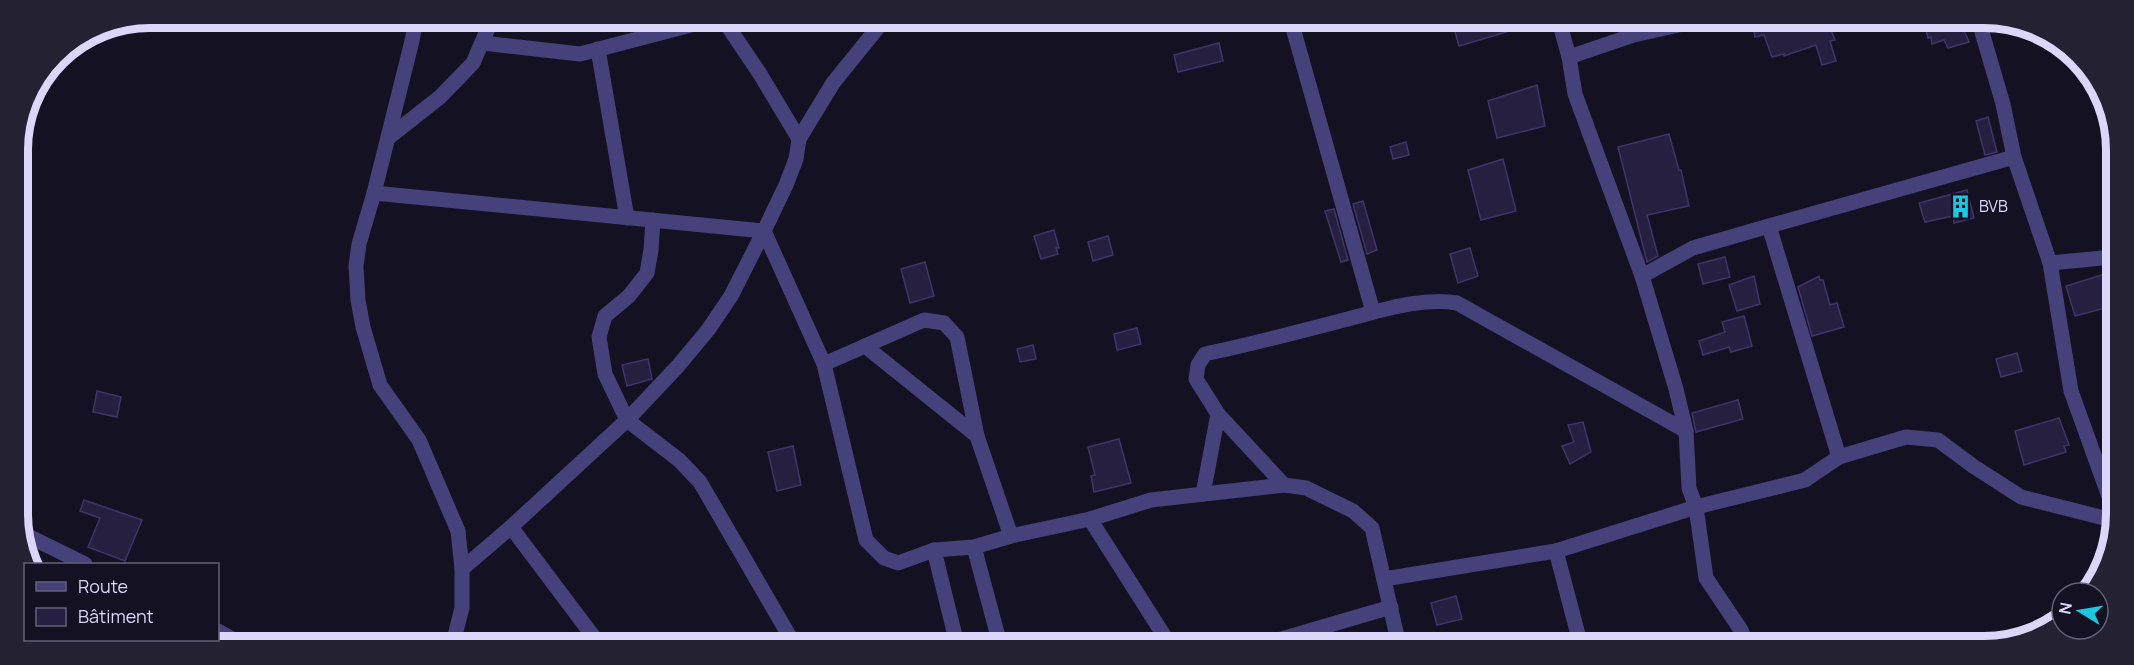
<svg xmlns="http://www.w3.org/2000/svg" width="2134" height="665" font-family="Manrope,sans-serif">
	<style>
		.building { fill: #271f40; stroke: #40346a; stroke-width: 1.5 }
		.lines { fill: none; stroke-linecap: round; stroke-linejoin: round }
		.minor { stroke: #45417b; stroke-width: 15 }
		.labels { text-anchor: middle; stroke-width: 5; stroke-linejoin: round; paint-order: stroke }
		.poi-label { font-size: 16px; fill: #dbd6fa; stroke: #141122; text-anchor: start }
		.rim { fill: none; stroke: #dbd6fa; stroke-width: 8 }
	</style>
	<rect width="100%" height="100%" fill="#141122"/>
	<g class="building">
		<polygon points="1452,21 1530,21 1530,25 1459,46"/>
		<polygon points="1752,22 1828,22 1835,40 1830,41 1836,61 1822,65 1816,45 1784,56 1784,54 1772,57 1764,35 1755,37"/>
		<polygon points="1924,22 1960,22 1969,42 1948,48 1944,40 1932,44 1931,37 1928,38"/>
		<polygon points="1219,43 1223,61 1178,72 1174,55"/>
		<polygon points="1537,85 1545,126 1497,138 1488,101"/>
		<polygon points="1988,117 1997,152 1985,155 1976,121"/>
		<polygon points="1669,134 1679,170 1681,170 1689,206 1647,215 1658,256 1647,262 1618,147"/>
		<polygon points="1406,142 1409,155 1393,159 1390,147"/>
		<polygon points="1503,159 1516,211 1481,220 1468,170"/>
		<polygon points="1967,190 1974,218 1954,223 1953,216 1925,222 1919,203"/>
		<polygon points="1363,201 1377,250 1367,254 1353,204"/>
		<polygon points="1334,209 1348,260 1341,262 1325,211"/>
		<polygon points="1054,230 1059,248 1056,248 1058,254 1041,259 1034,236"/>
		<polygon points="1108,236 1113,255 1093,261 1088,242"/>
		<polygon points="1470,248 1478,276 1458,283 1450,254"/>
		<polygon points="1725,257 1730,277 1703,284 1698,264"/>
		<polygon points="925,262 934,296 910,303 901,269"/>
		<polygon points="2105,274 2113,306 2075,316 2066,286"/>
		<polygon points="1754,276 1760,304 1737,311 1729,285"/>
		<polygon points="1819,276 1820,280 1823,280 1830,305 1837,303 1844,327 1812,336 1798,287"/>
		<polygon points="1744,316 1752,346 1731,352 1729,347 1703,355 1699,341 1725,332 1722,322"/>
		<polygon points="1137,328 1141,344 1117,350 1114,334"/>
		<polygon points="1033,345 1036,359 1020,362 1017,349"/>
		<polygon points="2017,353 2022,371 2001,377 1996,359"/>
		<polygon points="648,359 652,379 627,386 622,365"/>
		<polygon points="97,391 121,397 117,417 93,412"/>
		<polygon points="1738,400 1743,419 1696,432 1692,413"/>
		<polygon points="2059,418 2069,445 2064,446 2066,452 2024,465 2015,431"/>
		<polygon points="1583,422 1591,452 1570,464 1562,446 1574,442 1568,425"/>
		<polygon points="1119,439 1131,483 1094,492 1091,476 1095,475 1088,447"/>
		<polygon points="793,446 801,485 777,491 768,452"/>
		<polygon points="84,500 142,520 125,561 88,547 100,518 80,511"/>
		<polygon points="1456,596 1462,619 1437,625 1431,603"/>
	</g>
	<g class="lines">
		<g class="minor">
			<polyline points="416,19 412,41 374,193 359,244 356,266 358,300 363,327 380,385 419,440 458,531 462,569 462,608 453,643"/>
			<polyline points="723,19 760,74 799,139"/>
			<polyline points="1291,21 1373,312"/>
			<polyline points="1559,21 1569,57 1634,35 1692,22"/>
			<polyline points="1979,22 2003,104 2014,157 2050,263 2071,391 2112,505"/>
			<polyline points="482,43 580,54 714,19"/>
			<polyline points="598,49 627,218"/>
			<polyline points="1569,57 1575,94 1642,276 1676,389 1686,431 1689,488 1696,507 1706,578 1741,630 1747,646"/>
			<polyline points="388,138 440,97 473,63 492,19"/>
			<polyline points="374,193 764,231 824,364 924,320 944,323 957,337 977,436 1011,536"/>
			<polyline points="653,220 651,250 647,273 629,296 605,316 599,337 605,374 627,420 679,460 700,482 794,644"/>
			<polyline points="1769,226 2014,157"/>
			<polyline points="2050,263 2113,257"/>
			<polyline points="1642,276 1693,248 1769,226 1839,457"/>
			<polyline points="865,346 977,436"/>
			<polyline points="824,364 866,540 884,558 898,563 934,550 974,547 1011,536 1090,519 1170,645"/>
			<path d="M1284,485L1218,414L1196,379L1198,365L1205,354C1253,344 1301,331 1348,319C1383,310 1422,297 1457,303L1686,431"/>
			<polyline points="1203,494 1218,414"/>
			<polyline points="1090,519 1151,500 1284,485 1306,488 1353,511 1372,528 1399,645"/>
			<polyline points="511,527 599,644"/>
			<polyline points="20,532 85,564"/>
			<polyline points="974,547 1000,644"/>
			<polyline points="934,550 957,644"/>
			<polyline points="1556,551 1581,646"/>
			<polyline points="462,569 511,527 627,420 678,366 708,330 731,296 764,231 786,185 796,159 799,139 833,83 884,20"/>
			<polyline points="1384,579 1556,551 1696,507 1805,480 1839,457 1906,437 1938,440 1973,466 2021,497 2112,520"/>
			<polyline points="2049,625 2055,621 2061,621"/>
			<polyline points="218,631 240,643"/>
			<polyline points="1261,645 1391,607"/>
		</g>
	</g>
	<defs>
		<symbol id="building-bare" viewBox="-9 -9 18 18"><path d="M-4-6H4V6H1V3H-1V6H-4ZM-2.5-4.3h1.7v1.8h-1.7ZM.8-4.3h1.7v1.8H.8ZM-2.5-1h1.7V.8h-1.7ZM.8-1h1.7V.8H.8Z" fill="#1bc7e1" stroke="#141122" stroke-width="2.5" paint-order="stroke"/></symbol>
	</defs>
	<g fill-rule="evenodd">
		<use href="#building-bare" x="1944" y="190" width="33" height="33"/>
	</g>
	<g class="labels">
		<g class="poi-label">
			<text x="1979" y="212">BVB</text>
		</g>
	</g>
	<path d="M0 0H2134V665H0ZM150 28H1984A122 122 0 0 1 2106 150V514A122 122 0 0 1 1984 636H150A122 122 0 0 1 28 514V150A122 122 0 0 1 150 28Z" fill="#242133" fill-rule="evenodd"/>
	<path class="rim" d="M150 28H1984A122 122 0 0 1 2106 150V514A122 122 0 0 1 1984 636H150A122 122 0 0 1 28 514V150A122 122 0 0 1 150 28Z"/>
	<rect x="24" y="563" width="195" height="78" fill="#141122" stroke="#646078" stroke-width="1.5"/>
	<rect x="36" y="582" width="30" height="9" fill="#45417b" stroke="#646078" stroke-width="1.5"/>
	<text x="78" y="593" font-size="18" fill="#dbd6fa">Route</text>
	<rect x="36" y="608" width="30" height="18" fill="#271f40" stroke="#646078" stroke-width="1.5"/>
	<text x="78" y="623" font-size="18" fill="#dbd6fa">Bâtiment</text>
	<g transform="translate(2080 611) rotate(281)"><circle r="28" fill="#141122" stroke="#646078" stroke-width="1.5"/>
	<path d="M0-4.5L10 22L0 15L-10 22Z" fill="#1bc7e1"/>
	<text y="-9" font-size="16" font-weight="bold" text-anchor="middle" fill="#dbd6fa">N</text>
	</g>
</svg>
